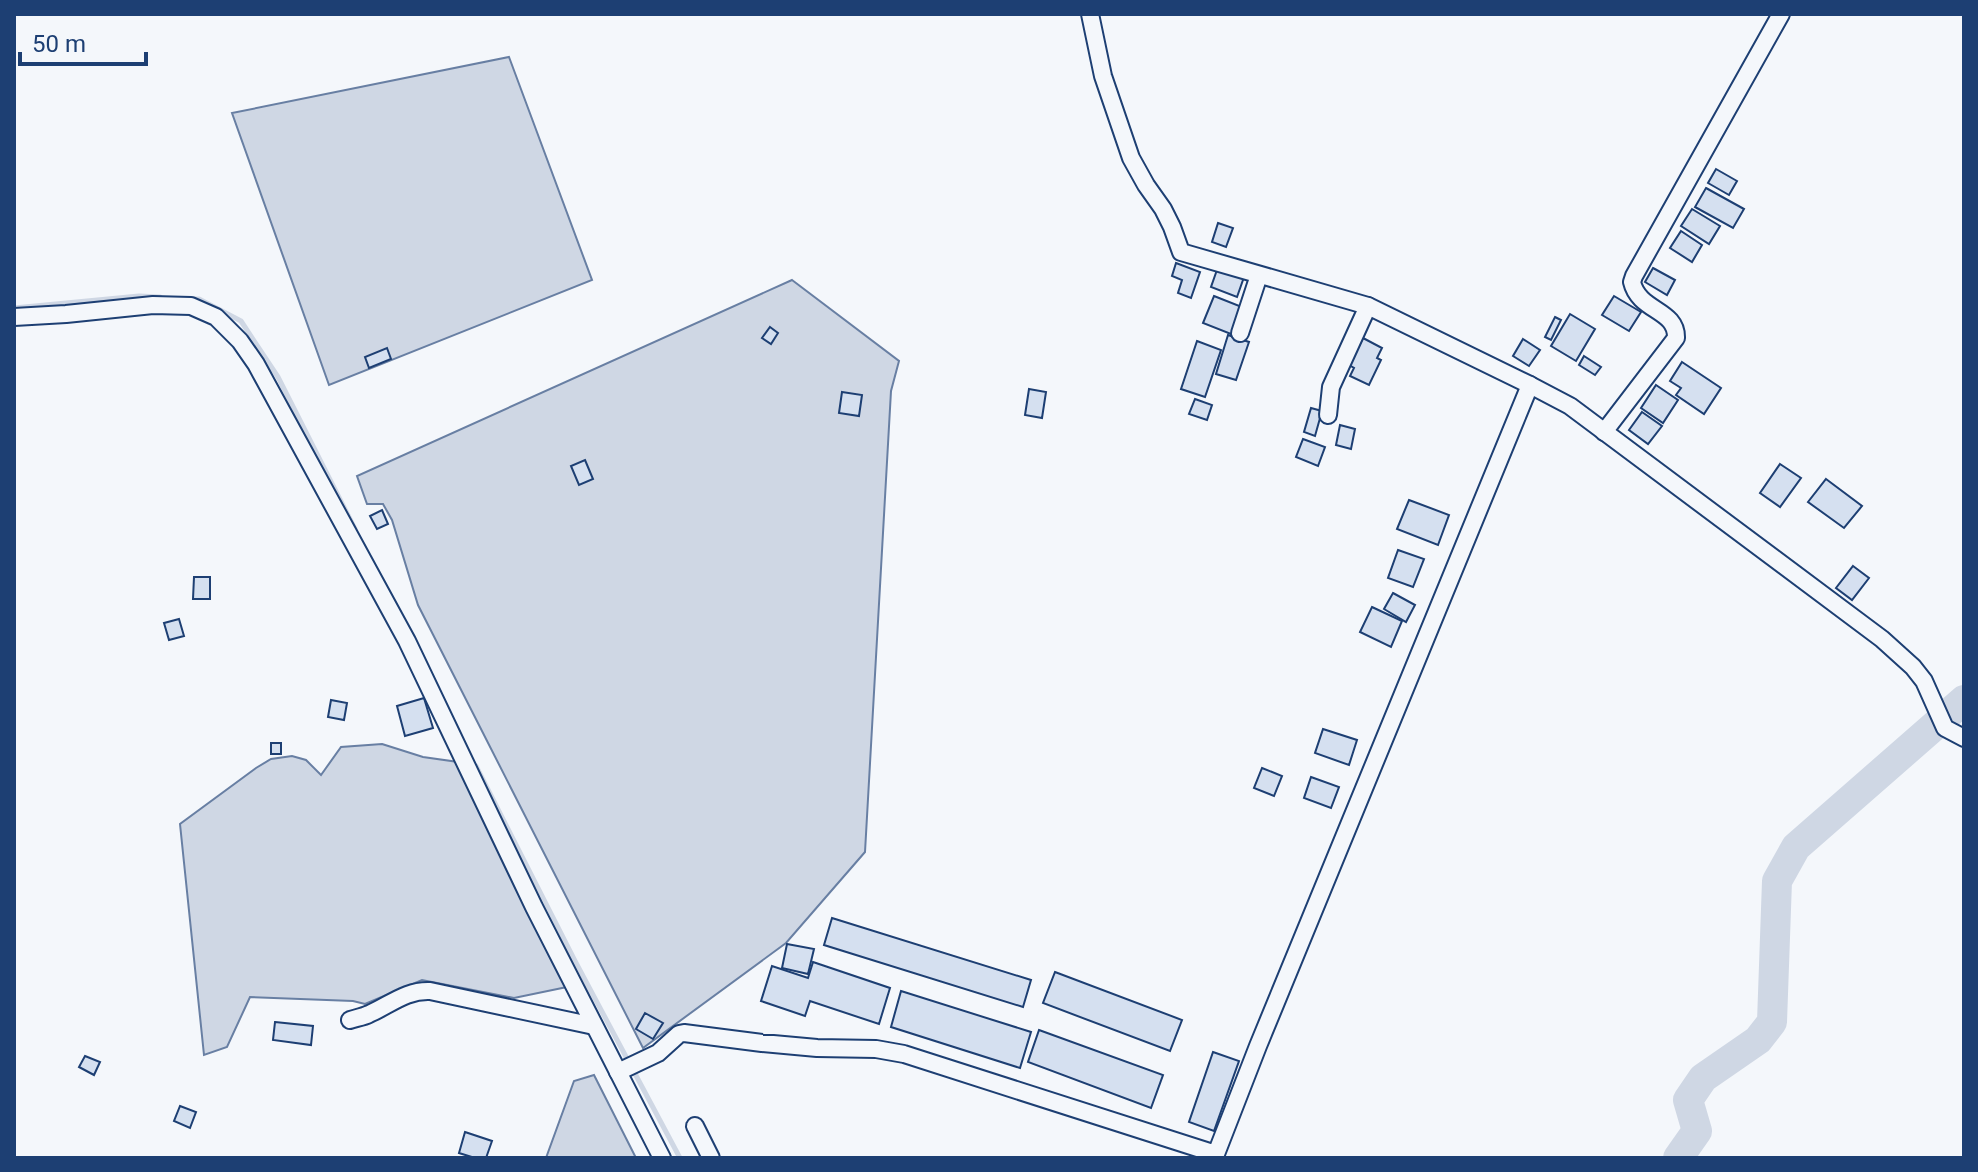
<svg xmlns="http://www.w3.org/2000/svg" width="1978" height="1172" font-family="Roboto,sans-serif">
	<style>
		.water { fill: #cfd7e4; stroke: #687fa3; stroke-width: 2 }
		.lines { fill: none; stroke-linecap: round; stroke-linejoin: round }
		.stream { stroke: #cfd7e4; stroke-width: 5 }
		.river { stroke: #cfd7e4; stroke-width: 30 }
		.building { fill: #d5e0f0; stroke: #1d3f73; stroke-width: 2 }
		.minor-casing { stroke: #1d3f73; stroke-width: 20 }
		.minor { stroke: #f4f7fb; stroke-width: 16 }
	</style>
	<rect width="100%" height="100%" fill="#f4f7fb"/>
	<g class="water">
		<polygon points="509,57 592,280 329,385 232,113"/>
		<polygon points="792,280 899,361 891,391 865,852 786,943 643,1048 418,605 392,520 383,504 367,504 357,476"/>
		<polygon points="382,744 423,757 458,762 567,987 514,998 422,980 365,1004 353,1001 250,997 227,1047 204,1055 180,824 256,768 271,759 292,756 306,760 321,775 341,747"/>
		<polygon points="594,1075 636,1158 546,1158 574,1081"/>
	</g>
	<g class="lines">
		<g class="stream">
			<polyline points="190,299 199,299 241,321 278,377 355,529"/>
			<polyline points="14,308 139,296 160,297"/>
			<polyline points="476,766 575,961 680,1158"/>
		</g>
		<polyline class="river" points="1678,1158 1697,1131 1688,1100 1703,1078 1758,1040 1772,1022 1777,881 1796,847 1964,700"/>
	</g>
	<g class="building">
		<polygon points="1716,169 1737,181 1729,195 1708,183"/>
		<polygon points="1706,188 1744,209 1733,228 1695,207"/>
		<polygon points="1692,209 1720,226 1709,244 1681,226"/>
		<polygon points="1218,223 1233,228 1226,247 1212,242"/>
		<polygon points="1681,231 1702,245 1692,262 1670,248"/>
		<polygon points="1176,263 1200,272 1191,298 1178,293 1182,280 1172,276"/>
		<polygon points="1218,267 1244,277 1237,297 1211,287"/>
		<polygon points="1653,268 1675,280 1667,295 1645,282"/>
		<polygon points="1214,296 1247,309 1236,336 1203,323"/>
		<polygon points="1614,296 1641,312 1629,331 1602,315"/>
		<polygon points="1570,314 1595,329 1576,361 1551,346"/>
		<polygon points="1555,317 1561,320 1551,340 1545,337"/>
		<polygon points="770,327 778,333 771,344 762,338"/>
		<polygon points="1228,335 1249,342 1236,380 1216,374"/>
		<polygon points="1363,338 1382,348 1377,358 1381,360 1369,385 1350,376 1354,368 1349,365"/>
		<polygon points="1523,339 1540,350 1529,366 1513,356"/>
		<polygon points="1197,341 1221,350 1205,397 1181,389"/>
		<polygon points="387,348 391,359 369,368 365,357"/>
		<polygon points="1584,356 1601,367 1595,375 1579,365"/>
		<polygon points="1682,362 1721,388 1704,414 1676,395 1681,388 1670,381"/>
		<polygon points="1656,385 1678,400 1663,423 1641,408"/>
		<polygon points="1029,389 1046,392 1042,418 1025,415"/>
		<polygon points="842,392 862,395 859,416 839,413"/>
		<polygon points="1195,399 1212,405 1207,420 1189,414"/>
		<polygon points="1311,408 1322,411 1315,436 1304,432"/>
		<polygon points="1642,412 1662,426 1648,444 1629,430"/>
		<polygon points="1340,425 1355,429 1351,449 1336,445"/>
		<polygon points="1303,439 1325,447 1318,466 1296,457"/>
		<polygon points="585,460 593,479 579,485 571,466"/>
		<polygon points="1780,464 1801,478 1780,507 1760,493"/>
		<polygon points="1826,479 1862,506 1844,528 1808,502"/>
		<polygon points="1409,500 1449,515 1438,545 1397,529"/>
		<polygon points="382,510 388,524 377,529 370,516"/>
		<polygon points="1398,550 1424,559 1413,587 1388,578"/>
		<polygon points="1853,566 1869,578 1852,600 1836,588"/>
		<polygon points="194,577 210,577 210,599 193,599"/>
		<polygon points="1393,593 1415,605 1406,622 1384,609"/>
		<polygon points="1372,607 1402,621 1391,647 1360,632"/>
		<polygon points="179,619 184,636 169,640 164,623"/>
		<polygon points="424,698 433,728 405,736 397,706"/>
		<polygon points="331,700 347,703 344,720 328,717"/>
		<polygon points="1323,729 1357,740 1349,765 1315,753"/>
		<rect x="271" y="743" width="10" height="11"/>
		<polygon points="1262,768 1282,776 1274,796 1254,788"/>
		<polygon points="1311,777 1339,787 1331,808 1304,798"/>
		<polygon points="832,918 1031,980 1023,1007 824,945"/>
		<polygon points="787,944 814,949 808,974 782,968"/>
		<polygon points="813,962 890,988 879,1024 810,1001 805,1016 761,1001 772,966 808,978"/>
		<polygon points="1055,972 1182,1020 1170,1051 1043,1003"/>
		<polygon points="901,991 1031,1032 1020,1068 891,1027"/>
		<polygon points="645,1013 663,1023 653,1039 636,1029"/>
		<polygon points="275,1022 313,1026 311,1045 273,1040"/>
		<polygon points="1039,1030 1163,1075 1151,1108 1028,1062"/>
		<polygon points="1213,1052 1239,1061 1214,1131 1189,1122"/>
		<polygon points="85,1056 100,1062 94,1075 79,1067"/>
		<polygon points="180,1106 196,1112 190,1128 174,1121"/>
		<polygon points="465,1132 492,1141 486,1158 475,1158 459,1153"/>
	</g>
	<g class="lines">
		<defs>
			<g id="minor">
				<polyline points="1090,14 1103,76 1131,158 1146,185 1163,209 1172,227 1181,252 1368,306 1530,385 1570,406 1882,639 1913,667 1924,681 1945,728 1964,738"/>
				<polyline points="14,317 66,314 153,305 191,306 216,317 240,341 256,364 407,641 534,907 662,1158"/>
				<polyline points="1240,333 1259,275"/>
				<polyline points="1328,415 1331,387 1368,306"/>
				<path d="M1604,432L1676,338C1677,309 1639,312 1632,282L1634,276L1781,14"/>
				<path d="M350,1020C356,1018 363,1017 369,1014C390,1005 406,990 430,991L594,1026"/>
				<polyline points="618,1072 658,1053 679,1034 684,1033 762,1043 817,1048 876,1049 904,1054 1216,1154 1258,1046 1530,385"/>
				<polyline points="695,1126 711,1158"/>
			</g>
		</defs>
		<use href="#minor" class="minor-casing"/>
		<use href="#minor" class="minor"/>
	</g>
	<rect width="1978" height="1172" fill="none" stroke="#1d3f73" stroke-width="32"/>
	<path d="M20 52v12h126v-12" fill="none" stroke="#1d3f73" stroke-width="4"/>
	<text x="32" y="52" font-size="24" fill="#1d3f73" stroke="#f4f7fb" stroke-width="6" paint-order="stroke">50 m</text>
</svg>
